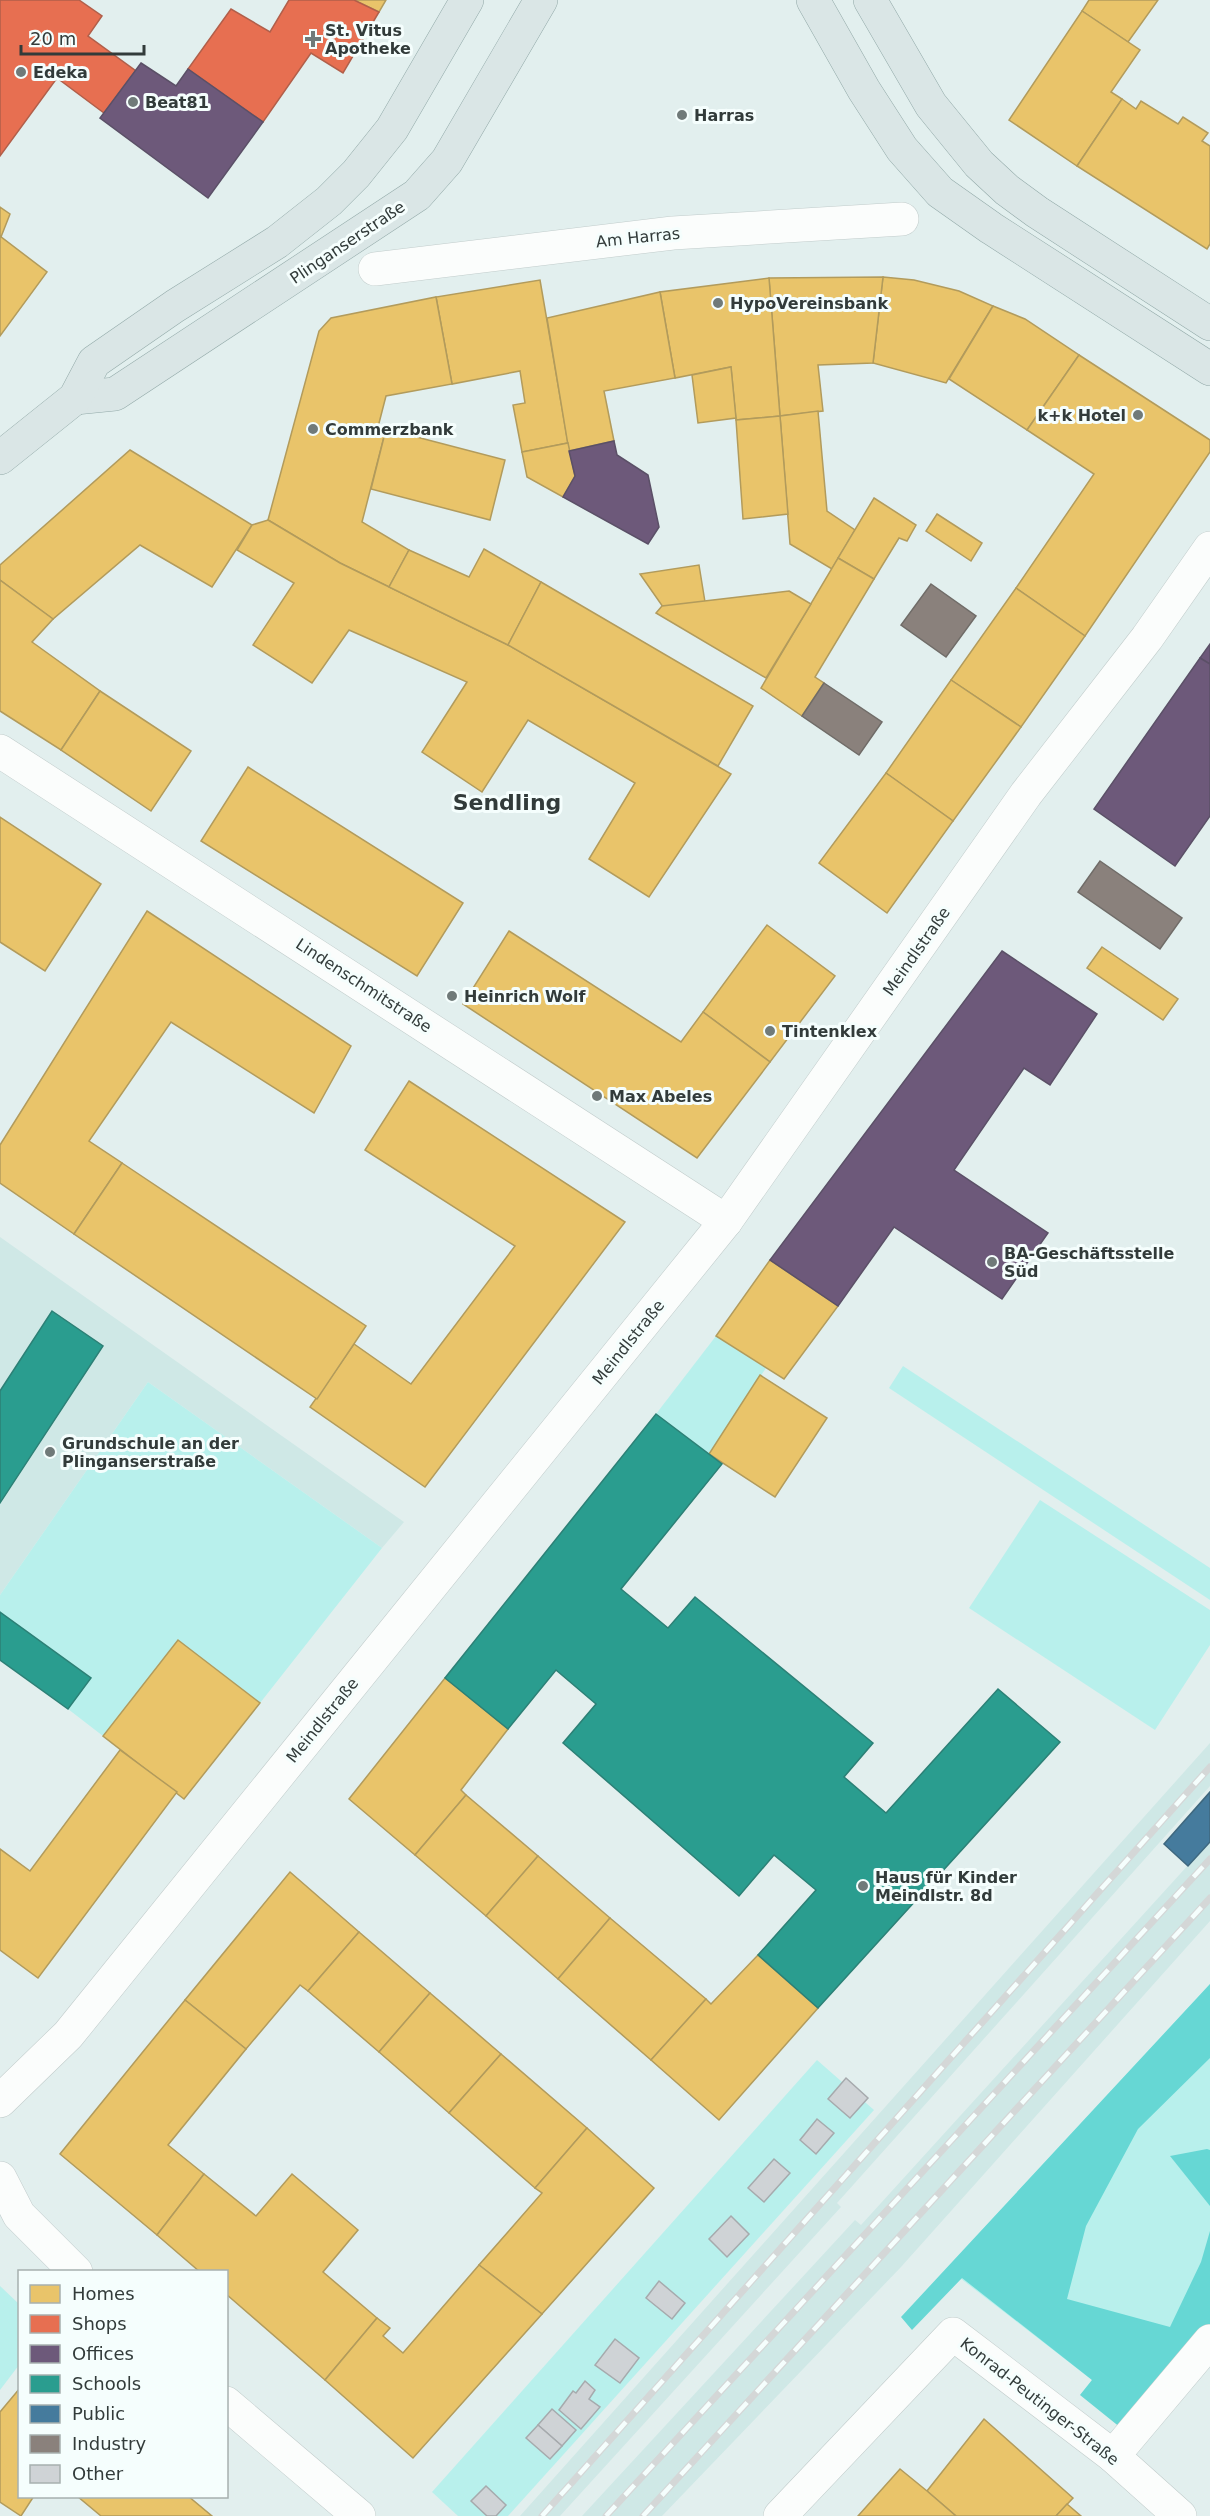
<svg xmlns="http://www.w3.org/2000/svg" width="1210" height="2516" font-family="'DejaVu Sans',sans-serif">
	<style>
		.built { fill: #cfe8e6 }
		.green { fill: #b8f0ec }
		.forest { fill: #66d7d4 }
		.homes { fill: #e9c46a; stroke: #b29b5c; stroke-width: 1.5 }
		.shops { fill: #e76f51; stroke: #b15f4a; stroke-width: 1.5 }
		.offices { fill: #6d597a; stroke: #5b5067; stroke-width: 1.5 }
		.schools { fill: #2a9d8f; stroke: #2c8076; stroke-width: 1.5 }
		.public { fill: #457b9d; stroke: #3f687f; stroke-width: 1.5 }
		.industry { fill: #8a817c; stroke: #706c68; stroke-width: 1.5 }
		.building { fill: #cfd3d6; stroke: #a6aaad; stroke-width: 1.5 }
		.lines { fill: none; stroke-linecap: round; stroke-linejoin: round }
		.minor-casing { stroke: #c1cccb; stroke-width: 34 }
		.major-casing { stroke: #92a9a8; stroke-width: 34 }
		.minor { stroke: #fbfdfc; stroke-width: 33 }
		.major { stroke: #dae6e6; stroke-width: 33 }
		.rail-casing { stroke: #d4d7d7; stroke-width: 7 }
		.rail { stroke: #f5fefd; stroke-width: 4.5; stroke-dasharray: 14; stroke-linecap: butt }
		.poi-dot { fill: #707a79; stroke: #f5fefd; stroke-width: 2 }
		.labels { text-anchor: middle; stroke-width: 6; stroke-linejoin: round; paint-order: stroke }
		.poi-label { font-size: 16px; font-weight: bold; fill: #323b3a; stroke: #f5fefd; text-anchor: start }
		.street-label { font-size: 16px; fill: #323b3a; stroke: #f5fefd }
		.district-label { font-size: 22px; font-weight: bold; fill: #323b3a; stroke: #f5fefd }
	</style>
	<rect width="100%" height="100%" fill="#e2efee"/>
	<g class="built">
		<polygon points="0,1237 404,1522 382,1548 148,1382 0,1595"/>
		<polygon points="1210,1743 1210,1786 837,2203 841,2207 560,2516 520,2516"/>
		<polygon points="1210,1841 1210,1921 901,2267 662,2516 582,2516 855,2220 861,2225"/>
	</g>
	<g class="green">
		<polygon points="716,1336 766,1368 709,1454 656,1414"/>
		<polygon points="903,1366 1210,1568 1210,1600 889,1388"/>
		<polygon points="148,1382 382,1548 260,1703 178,1640 103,1736 68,1709 90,1678 0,1612 0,1595"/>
		<polygon points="1040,1500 1210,1610 1210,1645 1155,1730 969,1608"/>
		<polygon points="1210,1984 1210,2325 1080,2395 1092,2380 947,2268"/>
		<polygon points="817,2060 874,2110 508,2516 458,2516 432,2492"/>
		<polygon points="0,2286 20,2305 19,2365 0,2390"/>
	</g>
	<g class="forest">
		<polygon points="1210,1984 1210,2058 1138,2129 1086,2226 1067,2299 1170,2327 1201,2262 1210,2231 1210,2325 1121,2428 1080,2395 1092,2380 962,2278 912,2330 901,2317"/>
		<polygon points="1207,2149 1210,2150 1210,2206 1170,2156"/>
	</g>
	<g class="homes">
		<polygon points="354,0 386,0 379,12"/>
		<polygon points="1089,0 1158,0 1128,42 1082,11"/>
		<polygon points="1082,11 1140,50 1111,92 1122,99 1077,166 1009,120"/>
		<polygon points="1122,99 1136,109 1141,101 1178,124 1183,117 1208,133 1202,141 1210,146 1210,244 1207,249 1077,166"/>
		<polygon points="0,207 10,214 1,237 0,236"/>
		<polygon points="0,236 47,272 0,336"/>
		<polygon points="883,277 914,280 959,291 993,306 946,383 873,363"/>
		<polygon points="883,277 873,363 818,365 823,411 780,416 769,278"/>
		<polygon points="769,278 780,416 736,420 731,367 675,378 660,292"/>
		<polygon points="540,280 568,443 522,452 513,405 525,403 520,371 452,384 436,297"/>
		<polygon points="660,292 675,378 604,391 614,441 569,451 547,318"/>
		<polygon points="436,297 452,384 386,396 378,427 386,429 362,522 409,550 389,587 340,563 268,520 319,331 331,318"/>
		<polygon points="993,306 1025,319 1079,355 1027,430 949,379"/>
		<polygon points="1079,355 1210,440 1210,452 1085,636 1016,588 1094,474 1027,430"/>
		<polygon points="731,367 736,418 698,423 692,375"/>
		<polygon points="818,411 827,511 855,530 832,569 790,544 780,416"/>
		<polygon points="780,416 788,514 743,519 736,420"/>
		<polygon points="386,429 505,460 490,520 371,489"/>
		<polygon points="568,443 575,476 563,497 527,477 522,452"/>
		<polygon points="130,450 252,525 212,587 140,545 53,619 0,580 0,565"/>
		<polygon points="874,498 916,525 907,541 899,538 874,579 838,558"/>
		<polygon points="937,514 982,543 971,561 926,531"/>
		<polygon points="268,520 340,563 508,645 731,774 649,897 589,859 635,783 528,720 482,792 422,752 467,682 349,630 312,683 253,645 294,583 237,550 252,525"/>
		<polygon points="484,549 541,582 508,645 389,587 409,550 469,577"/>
		<polygon points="838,558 874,579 815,677 824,683 802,716 761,688"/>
		<polygon points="699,565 705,602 663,607 640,574"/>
		<polygon points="0,580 53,619 32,642 100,691 61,750 0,711"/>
		<polygon points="541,582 753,706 718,766 508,645"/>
		<polygon points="1016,588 1085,636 1021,727 951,680"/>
		<polygon points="789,591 811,604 766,678 656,613 662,606"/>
		<polygon points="951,680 1021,727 953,821 886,773"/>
		<polygon points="100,691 191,751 151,811 61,750"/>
		<polygon points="248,767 463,903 417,976 201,841"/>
		<polygon points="886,773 953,821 887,913 819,863"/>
		<polygon points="0,817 101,884 45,971 0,942"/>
		<polygon points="147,911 351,1046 314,1113 171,1022 89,1141 122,1163 74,1234 0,1183 0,1145"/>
		<polygon points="767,925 835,976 770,1062 703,1012"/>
		<polygon points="509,931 681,1042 703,1012 770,1062 697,1158 463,1004"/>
		<polygon points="1102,947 1178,999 1163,1020 1087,968"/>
		<polygon points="409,1081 625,1222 425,1487 310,1407 354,1344 411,1384 515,1246 365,1150"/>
		<polygon points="122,1163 366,1326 317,1399 74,1234"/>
		<polygon points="770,1260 838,1306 784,1379 716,1336"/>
		<polygon points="760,1375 827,1418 775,1497 709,1454"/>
		<polygon points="178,1640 260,1703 184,1799 103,1736"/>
		<polygon points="445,1678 508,1729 461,1790 466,1795 415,1855 349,1799"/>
		<polygon points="120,1750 177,1792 38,1978 0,1950 0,1849 30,1871"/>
		<polygon points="466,1795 538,1856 486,1916 415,1855"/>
		<polygon points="538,1856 610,1918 558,1979 486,1916"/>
		<polygon points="290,1872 359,1932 308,1991 300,1985 246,2049 185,2000"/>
		<polygon points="610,1918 706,1999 651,2060 558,1979"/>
		<polygon points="359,1932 430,1993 379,2052 308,1991"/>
		<polygon points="758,1955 818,2008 719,2120 651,2060 706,1999 711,2004"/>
		<polygon points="430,1993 501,2054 449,2113 379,2052"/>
		<polygon points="185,2000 246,2049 168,2145 204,2174 157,2235 60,2154"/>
		<polygon points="501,2054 587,2128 535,2188 449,2113"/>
		<polygon points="587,2128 654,2188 542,2314 479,2265 542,2193 535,2188"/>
		<polygon points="204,2174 256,2216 292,2174 358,2230 323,2272 377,2318 325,2380 226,2294 226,2272 200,2272 157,2235"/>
		<polygon points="479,2265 542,2314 413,2458 325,2380 377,2318 390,2328 383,2336 403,2353"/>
		<polygon points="20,2388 20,2496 34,2496 21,2516 0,2502 0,2412"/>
		<polygon points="984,2419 1073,2498 1056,2516 956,2516 927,2491"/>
		<polygon points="900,2469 927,2491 956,2516 858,2516"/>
		<polygon points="77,2496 188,2496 212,2516 101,2516"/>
		<polygon points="1067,2504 1081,2516 1056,2516"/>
	</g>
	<g class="shops">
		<polygon points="0,0 79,0 102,16 88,36 136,71 104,113 57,78 0,156"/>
		<polygon points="289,0 354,0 379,12 343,73 311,53 263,122 188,69 231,9 270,32"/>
	</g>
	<g class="offices">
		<polygon points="141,63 176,86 188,69 263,122 208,198 100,118"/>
		<polygon points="614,441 617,455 648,475 659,527 648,544 563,497 575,476 569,451"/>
		<polygon points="1210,644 1210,664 1200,658"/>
		<polygon points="1200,658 1210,664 1210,816 1175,866 1094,809"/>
		<polygon points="1002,951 1097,1014 1050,1085 1024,1068 954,1170 1048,1233 1002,1299 894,1227 838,1306 770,1260"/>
	</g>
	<g class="schools">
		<polygon points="52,1311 103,1346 0,1503 0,1391"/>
		<polygon points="656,1414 722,1464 621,1589 668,1628 695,1597 873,1743 844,1777 886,1813 998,1689 1060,1742 818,2008 758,1955 816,1890 774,1855 739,1896 563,1743 596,1704 556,1670 508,1729 445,1678"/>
		<polygon points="0,1612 91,1678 68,1709 0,1660"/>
	</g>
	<polygon class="public" points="1210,1792 1210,1842 1188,1866 1164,1844"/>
	<g class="industry">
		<polygon points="931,584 976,616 946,657 901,625"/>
		<polygon points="824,683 882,722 859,755 802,716"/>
		<polygon points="1100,861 1182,918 1160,949 1078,892"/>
	</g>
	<g class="building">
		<polygon points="846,2078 868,2098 850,2118 828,2099"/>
		<polygon points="817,2119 834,2133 816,2154 800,2140"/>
		<polygon points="774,2159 790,2173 764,2202 748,2188"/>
		<polygon points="731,2216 749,2234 727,2257 709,2239"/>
		<polygon points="659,2281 685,2303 672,2319 646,2298"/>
		<polygon points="615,2339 639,2358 620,2383 595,2365"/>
		<polygon points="585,2381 595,2390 589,2399 600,2407 581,2429 559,2410 573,2391 576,2393"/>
		<polygon points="552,2409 576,2430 562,2446 538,2425"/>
		<polygon points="538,2425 562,2446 550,2459 526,2438"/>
		<polygon points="486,2486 506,2505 496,2516 487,2516 471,2501"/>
	</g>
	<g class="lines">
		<defs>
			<g id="minor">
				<polyline points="375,269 673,233 902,219"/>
				<polyline points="0,751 726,1221"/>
				<polyline points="0,2101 68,2035 726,1221 1026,794 1147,638 1210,548"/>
				<polyline points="0,2178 19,2215 76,2272"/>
				<polyline points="226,2403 359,2516"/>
				<polyline points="1113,2456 1210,2341"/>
				<polyline points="780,2516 953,2334 1113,2456 1180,2516"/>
			</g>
			<g id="major">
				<polyline points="813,0 864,90 902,149 940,192 991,228 1210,369"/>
				<polyline points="870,0 931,105 979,164 1007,190 1037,212 1210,324"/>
				<polyline points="75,398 115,394 417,195 447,161 541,0"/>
				<polyline points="0,458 75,398 94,362 175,306 277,242 329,201 356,174 392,129 467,0"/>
			</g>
		</defs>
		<use href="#minor" class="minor-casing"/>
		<use href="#major" class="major-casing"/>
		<use href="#minor" class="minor"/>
		<use href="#major" class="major"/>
		<defs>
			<g id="rail">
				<polyline points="542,2516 1210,1767"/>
				<polyline points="606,2516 1210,1859"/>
				<polyline points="643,2516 1210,1898"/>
			</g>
		</defs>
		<use href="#rail" class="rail-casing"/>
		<use href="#rail" class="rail"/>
	</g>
	<g class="poi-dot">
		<path d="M310 30h6v6h6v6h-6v6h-6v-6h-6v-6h6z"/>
		<circle cx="21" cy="72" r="6"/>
		<circle cx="133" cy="102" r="6"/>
		<circle cx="682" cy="115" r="6"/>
		<circle cx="718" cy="303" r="6"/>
		<circle cx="1138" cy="415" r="6"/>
		<circle cx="313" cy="429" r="6"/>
		<circle cx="452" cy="996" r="6"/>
		<circle cx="770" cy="1031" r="6"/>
		<circle cx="597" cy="1096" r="6"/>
		<circle cx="992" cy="1262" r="6"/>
		<circle cx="50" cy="1452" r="6"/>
		<circle cx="863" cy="1886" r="6"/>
	</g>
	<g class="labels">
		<g class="poi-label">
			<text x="325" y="36">St. Vitus<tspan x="325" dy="18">Apotheke</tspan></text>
			<text x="33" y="78">Edeka</text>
			<text x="145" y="108">Beat81</text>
			<text x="694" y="121">Harras</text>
			<text x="730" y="309">HypoVereinsbank</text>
			<text x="1126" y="421" text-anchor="end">k+k Hotel</text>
			<text x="325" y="435">Commerzbank</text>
			<text x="464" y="1002">Heinrich Wolf</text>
			<text x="782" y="1037">Tintenklex</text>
			<text x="609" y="1102">Max Abeles</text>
			<text x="1004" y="1259">BA-Geschäftsstelle<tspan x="1004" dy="18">Süd</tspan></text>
			<text x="62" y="1449">Grundschule an der<tspan x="62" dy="18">Plinganserstraße</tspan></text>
			<text x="875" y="1883">Haus für Kinder<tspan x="875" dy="18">Meindlstr. 8d</tspan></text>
		</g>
		<g class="street-label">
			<text transform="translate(638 237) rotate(-6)" y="6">Am Harras</text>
			<text transform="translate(347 242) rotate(-34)" y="6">Plinganserstraße</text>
			<text transform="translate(916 951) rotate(-55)" y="6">Meindlstraße</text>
			<text transform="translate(364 985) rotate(33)" y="6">Lindenschmitstraße</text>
			<text transform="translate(628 1342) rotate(-51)" y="6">Meindlstraße</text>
			<text transform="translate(322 1720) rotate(-51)" y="6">Meindlstraße</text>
			<text transform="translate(1040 2401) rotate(38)" y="6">Konrad-Peutinger-Straße</text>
		</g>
		<g class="district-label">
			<text x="507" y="810">Sendling</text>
		</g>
	</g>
	<rect x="18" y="2270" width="210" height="228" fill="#f5fefd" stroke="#a7b0af" stroke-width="1.5"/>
	<rect x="30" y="2285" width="30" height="18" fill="#e9c46a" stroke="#a7b0af" stroke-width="1.5"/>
	<text x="72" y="2300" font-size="18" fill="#323b3a">Homes</text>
	<rect x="30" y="2315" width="30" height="18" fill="#e76f51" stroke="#a7b0af" stroke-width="1.5"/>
	<text x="72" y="2330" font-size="18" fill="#323b3a">Shops</text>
	<rect x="30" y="2345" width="30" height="18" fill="#6d597a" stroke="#a7b0af" stroke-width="1.5"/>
	<text x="72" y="2360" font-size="18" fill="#323b3a">Offices</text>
	<rect x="30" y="2375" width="30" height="18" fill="#2a9d8f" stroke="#a7b0af" stroke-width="1.5"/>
	<text x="72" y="2390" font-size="18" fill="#323b3a">Schools</text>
	<rect x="30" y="2405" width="30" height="18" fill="#457b9d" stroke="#a7b0af" stroke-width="1.5"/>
	<text x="72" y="2420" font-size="18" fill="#323b3a">Public</text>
	<rect x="30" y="2435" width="30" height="18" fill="#8a817c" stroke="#a7b0af" stroke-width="1.5"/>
	<text x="72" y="2450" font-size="18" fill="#323b3a">Industry</text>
	<rect x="30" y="2465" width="30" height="18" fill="#cfd3d6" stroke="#a7b0af" stroke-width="1.5"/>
	<text x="72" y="2480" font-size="18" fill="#323b3a">Other</text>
	<path d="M21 45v9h123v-9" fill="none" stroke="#323b3a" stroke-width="3"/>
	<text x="30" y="45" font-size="18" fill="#323b3a" stroke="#f5fefd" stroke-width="4.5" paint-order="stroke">20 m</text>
</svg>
